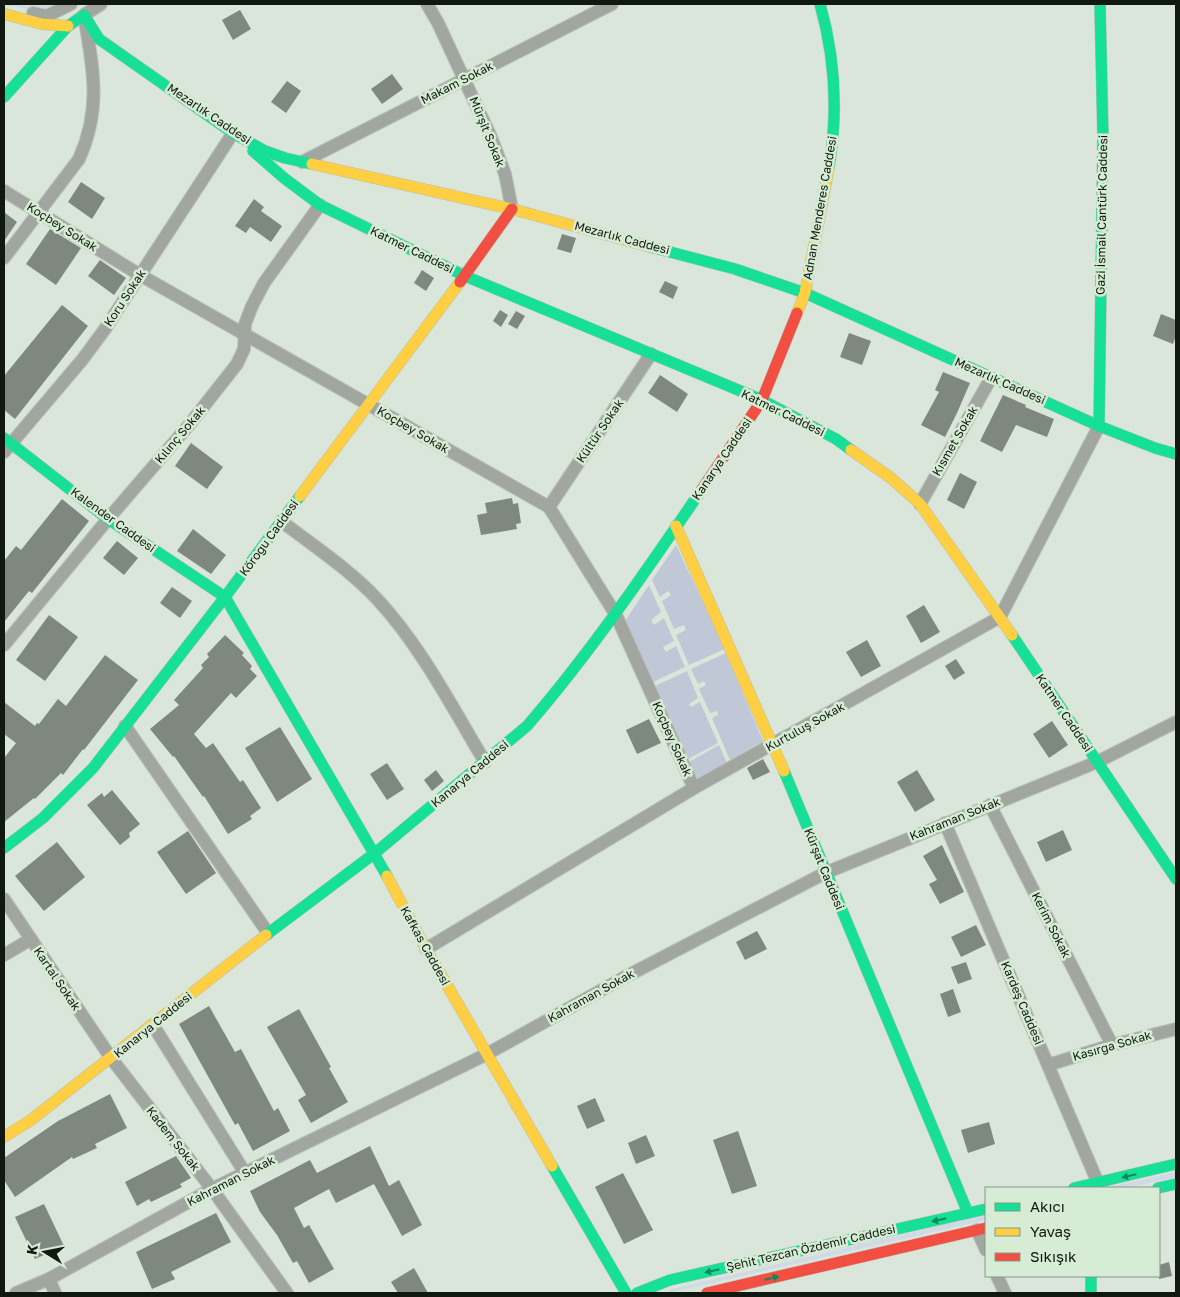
<svg xmlns="http://www.w3.org/2000/svg" width="1180" height="1297" font-family="'Golos Text',sans-serif">
	<style>
		.green { fill: #d1d9e6 }
		.forest { fill: #c0c8d7 }
		.building { fill: #7f887e }
		.lines { fill: none; stroke-linecap: round; stroke-linejoin: round }
		.street-casing { stroke: #b7c0b6; stroke-width: 14 }
		.fast-casing { stroke: #b7c0b6; stroke-width: 12 }
		.slow-casing { stroke: #b7c0b6; stroke-width: 12 }
		.jam-casing { stroke: #b7c0b6; stroke-width: 12 }
		.street { stroke: #a2a6a1; stroke-width: 12 }
		.fast { stroke: #16e098; stroke-width: 11 }
		.slow { stroke: #ffcf43; stroke-width: 11 }
		.jam { stroke: #f24e42; stroke-width: 11 }
		.oneway { fill: #14865b }
		.labels { text-anchor: middle; stroke-width: 5; stroke-linejoin: round; paint-order: stroke }
		.street-label { font-size: 12px; fill: #111810; stroke: #d6ecd4 }
	</style>
	<rect width="100%" height="100%" fill="#dae6da"/>
	<g class="green">
		<polygon points="6,4 68,4 46,14"/>
		<polygon points="1176,1172 1176,1177 1126,1188 1104,1188"/>
		<polygon points="986,1215 986,1220 668,1293 668,1290"/>
	</g>
	<g class="forest">
		<polygon points="676,545 725,649 689,665 676,635 686,630 684,625 674,629 662,601 671,595 668,591 660,597 652,580"/>
		<polygon points="649,585 661,612 651,620 654,625 664,618 674,641 663,647 666,652 676,646 685,667 653,682 625,621"/>
		<polygon points="726,653 763,741 730,760 712,718 718,715 717,711 710,713 699,689 706,685 704,681 698,684 691,669"/>
		<polygon points="687,671 698,698 689,704 691,707 700,702 718,743 688,759 655,686"/>
		<polygon points="719,745 727,763 700,778 696,777 689,762"/>
	</g>
	<g class="building">
		<polygon points="240,10 251,29 233,40 222,20"/>
		<polygon points="392,74 403,89 382,104 371,89"/>
		<polygon points="287,81 301,91 286,113 271,102"/>
		<polygon points="81,182 105,198 92,219 68,202"/>
		<polygon points="254,199 264,207 261,211 282,226 271,242 250,227 246,233 235,226"/>
		<polygon points="4,212 17,222 4,241"/>
		<polygon points="50,229 81,248 56,285 26,264"/>
		<polygon points="562,234 576,238 571,253 557,249"/>
		<polygon points="100,260 126,278 114,295 88,276"/>
		<polygon points="422,270 434,278 426,291 414,283"/>
		<polygon points="665,281 678,287 673,299 659,292"/>
		<polygon points="62,305 88,326 15,419 4,410 4,376"/>
		<polygon points="500,310 508,315 501,327 493,321"/>
		<polygon points="516,311 525,316 517,329 508,324"/>
		<polygon points="1161,314 1176,320 1176,336 1173,344 1153,336"/>
		<polygon points="849,333 871,341 862,365 840,357"/>
		<polygon points="943,372 970,383 957,413 945,437 921,425 939,392 935,390"/>
		<polygon points="660,375 688,394 677,412 648,393"/>
		<polygon points="1003,395 1026,405 1025,407 1054,419 1047,437 1016,425 1002,452 980,441"/>
		<polygon points="191,443 223,467 207,489 175,466"/>
		<polygon points="960,473 977,482 964,509 947,500"/>
		<polygon points="512,498 513,504 518,503 521,523 516,524 517,529 481,535 477,515 487,513 485,503"/>
		<polygon points="62,499 89,521 32,593 29,591 4,622 4,561 16,546 21,550"/>
		<polygon points="193,529 226,555 211,574 177,551"/>
		<polygon points="117,541 138,558 124,575 103,558"/>
		<polygon points="172,587 192,601 180,618 160,603"/>
		<polygon points="924,605 940,632 921,643 906,616"/>
		<polygon points="49,615 78,637 45,681 16,660"/>
		<polygon points="225,635 244,653 242,655 252,666 250,669 257,676 236,698 231,693 194,734 206,748 213,743 240,782 243,780 261,808 250,816 252,819 228,834 204,796 203,797 174,756 173,757 150,729 179,705 174,700 203,668 201,665 209,657 207,654"/>
		<polygon points="867,640 881,666 861,677 846,652"/>
		<polygon points="105,655 138,680 84,750 83,749 63,775 61,773 35,799 34,798 4,822 4,758 16,743 4,734 4,702 35,726 37,723 39,724 58,699 66,706"/>
		<polygon points="956,659 965,673 954,680 945,666"/>
		<polygon points="649,719 661,743 637,754 626,730"/>
		<polygon points="1052,721 1068,745 1049,758 1033,734"/>
		<polygon points="280,727 312,779 277,802 245,748"/>
		<polygon points="763,759 770,772 753,780 747,768"/>
		<polygon points="387,763 404,789 387,800 370,774"/>
		<polygon points="436,770 444,781 432,791 424,780"/>
		<polygon points="917,770 935,800 915,812 897,782"/>
		<polygon points="112,790 140,824 129,833 130,837 120,845 87,805 102,793 104,797"/>
		<polygon points="1063,830 1072,850 1046,862 1037,842"/>
		<polygon points="188,831 216,873 186,894 157,852"/>
		<polygon points="57,842 85,877 44,911 15,876"/>
		<polygon points="942,845 964,892 940,904 929,884 937,880 923,856"/>
		<polygon points="976,925 986,945 961,957 951,937"/>
		<polygon points="757,931 767,949 745,960 736,942"/>
		<polygon points="966,962 972,979 958,984 951,967"/>
		<polygon points="953,989 961,1012 948,1017 940,994"/>
		<polygon points="209,1006 235,1052 241,1049 274,1111 278,1108 290,1131 253,1151 238,1123 235,1125 179,1024"/>
		<polygon points="299,1009 331,1067 329,1068 348,1102 311,1123 298,1100 306,1095 267,1027"/>
		<polygon points="110,1094 127,1128 95,1144 97,1148 73,1159 72,1157 15,1197 4,1180 4,1158 58,1121"/>
		<polygon points="595,1098 605,1121 587,1129 577,1106"/>
		<polygon points="989,1122 995,1144 968,1153 961,1130"/>
		<polygon points="738,1131 757,1186 732,1194 713,1140"/>
		<polygon points="646,1135 655,1156 636,1164 628,1143"/>
		<polygon points="370,1146 389,1186 399,1180 422,1225 402,1236 374,1184 336,1203 329,1189 294,1208 304,1228 309,1225 334,1269 309,1283 297,1261 293,1263 277,1235 260,1212 250,1191 310,1160 317,1173"/>
		<polygon points="176,1156 191,1178 180,1184 182,1187 151,1202 149,1199 137,1206 125,1182"/>
		<polygon points="623,1173 653,1230 624,1244 595,1187"/>
		<polygon points="44,1204 64,1246 35,1259 15,1217"/>
		<polygon points="216,1213 231,1242 171,1272 175,1279 152,1289 136,1252"/>
		<polygon points="1169,1262 1172,1276 1159,1279 1159,1265"/>
		<polygon points="414,1268 428,1293 398,1293 391,1282"/>
	</g>
	<g class="lines">
		<defs>
			<g id="street">
				<polyline points="427,4 438,23 491,137 505,174 512,209"/>
				<polyline points="33,13 46,16 49,15 71,4"/>
				<polyline points="302,162 612,4"/>
				<polyline points="4,191 140,275 549,507 616,615 694,788"/>
				<path d="M4,258L79,159C102,108 93,68 84,15L101,4"/>
				<polyline points="4,452 82,360 105,329 233,133"/>
				<polyline points="920,504 991,378"/>
				<polyline points="549,507 651,354"/>
				<path d="M281,521C314,546 350,570 378,600C422,648 452,707 485,762"/>
				<polyline points="4,645 108,519 189,425 237,364 244,349 245,324 252,306 264,283 320,205"/>
				<polyline points="125,726 268,933"/>
				<polyline points="990,805 1112,1045"/>
				<polyline points="945,823 1098,1183"/>
				<polyline points="4,899 111,1058 212,1189 287,1293"/>
				<polyline points="426,949 694,788 1000,617 1099,426"/>
				<polyline points="4,955 31,939"/>
				<polyline points="153,1025 245,1173"/>
				<polyline points="1048,1065 1112,1045 1176,1029"/>
				<polyline points="977,1230 986,1250"/>
				<polyline points="997,1276 1005,1293"/>
				<polyline points="49,1279 55,1293"/>
				<polyline points="16,1293 49,1279 212,1189 487,1054 625,977 825,873 1097,762 1176,722"/>
			</g>
			<g id="fast">
				<path d="M820,4C835,57 838,113 829,167"/>
				<polyline points="4,97 68,26 84,15 99,39 233,133 265,151 285,158 312,164"/>
				<polyline points="253,151 284,178 320,205 465,276 762,400 836,439 851,450"/>
				<polyline points="651,247 735,269 805,293 1099,426 1155,448 1176,454"/>
				<polyline points="1099,426 1103,138 1100,4"/>
				<polyline points="4,438 108,519 225,597 387,876"/>
				<polyline points="1012,635 1176,879"/>
				<polyline points="784,771 968,1213"/>
				<polyline points="4,848 43,818 93,768 225,597 300,496"/>
				<path d="M266,935L375,853L527,726C590,653 644,574 698,495"/>
				<polyline points="552,1166 626,1293"/>
				<polyline points="1074,1188 1176,1164"/>
				<polyline points="1158,1188 1176,1184"/>
				<polyline points="1091,1276 1091,1293"/>
				<polyline points="637,1293 670,1280 986,1209"/>
			</g>
			<g id="slow">
				<polyline points="4,14 42,24 68,26"/>
				<polyline points="312,164 512,209 651,247"/>
				<polyline points="797,313 805,293 829,167"/>
				<polyline points="851,450 891,478 920,504 1012,635"/>
				<polyline points="300,496 460,282"/>
				<polyline points="676,526 784,771"/>
				<polyline points="387,876 426,949 552,1166"/>
				<polyline points="4,1137 31,1120 266,935"/>
			</g>
			<g id="jam">
				<polyline points="460,282 512,209"/>
				<polyline points="698,495 762,400 797,313"/>
				<polyline points="707,1293 986,1228"/>
			</g>
		</defs>
		<use href="#street" class="street-casing"/>
		<use href="#fast" class="fast-casing"/>
		<use href="#slow" class="slow-casing"/>
		<use href="#jam" class="jam-casing"/>
		<use href="#street" class="street"/>
		<use href="#fast" class="fast"/>
		<use href="#slow" class="slow"/>
		<use href="#jam" class="jam"/>
	</g>
	<defs><path id="oneway-solid" d="M-6-.8H1V-3.2L6.5 0L1 3.2V.8H-6Z" transform="scale(1.25)"/></defs>
	<g class="oneway">
		<use href="#oneway-solid" transform="translate(1129 1176) rotate(167)"/>
		<use href="#oneway-solid" transform="translate(939 1220) rotate(167)"/>
		<use href="#oneway-solid" transform="translate(712 1271) rotate(167)"/>
		<use href="#oneway-solid" transform="translate(772 1278) rotate(-13)"/>
	</g>
	<g class="labels">
		<g class="street-label">
			<text transform="translate(457 83) rotate(-27)" y="4">Makam Sokak</text>
			<text transform="translate(209 114) rotate(34)" y="4">Mezarlık Caddesi</text>
			<text transform="translate(487 132) rotate(68)" y="4">Mürşit Sokak</text>
			<text transform="translate(820 208) rotate(-80)" y="4">Adnan Menderes Caddesi</text>
			<text transform="translate(1102 215) rotate(-89)" y="4">Gazi İsmail Cantürk Caddesi</text>
			<text transform="translate(62 227) rotate(32)" y="4">Koçbey Sokak</text>
			<text transform="translate(622 238) rotate(15)" y="4">Mezarlık Caddesi</text>
			<text transform="translate(412 250) rotate(26)" y="4">Katmer Caddesi</text>
			<text transform="translate(125 298) rotate(-57)" y="4">Koru Sokak</text>
			<text transform="translate(1000 381) rotate(24)" y="4">Mezarlık Caddesi</text>
			<text transform="translate(783 413) rotate(26)" y="4">Katmer Caddesi</text>
			<text transform="translate(413 430) rotate(30)" y="4">Koçbey Sokak</text>
			<text transform="translate(600 431) rotate(-56)" y="4">Kültür Sokak</text>
			<text transform="translate(180 435) rotate(-50)" y="4">Kılınç Sokak</text>
			<text transform="translate(955 441) rotate(-60)" y="4">Kısmet Sokak</text>
			<text transform="translate(722 459) rotate(-56)" y="4">Kanarya Caddesi</text>
			<text transform="translate(113 520) rotate(36)" y="4">Kalender Caddesi</text>
			<text transform="translate(269 538) rotate(-54)" y="4">Köroğu Caddesi</text>
			<text transform="translate(1064 713) rotate(56)" y="4">Katmer Caddesi</text>
			<text transform="translate(805 727) rotate(-29)" y="4">Kurtuluş Sokak</text>
			<text transform="translate(672 739) rotate(66)" y="4">Koçbey Sokak</text>
			<text transform="translate(470 774) rotate(-40)" y="4">Kanarya Caddesi</text>
			<text transform="translate(955 819) rotate(-22)" y="4">Kahraman Sokak</text>
			<text transform="translate(824 869) rotate(68)" y="4">Kürşat Caddesi</text>
			<text transform="translate(1051 925) rotate(63)" y="4">Kerim Sokak</text>
			<text transform="translate(425 946) rotate(61)" y="4">Kafkas Caddesi</text>
			<text transform="translate(57 979) rotate(56)" y="4">Kartal Sokak</text>
			<text transform="translate(591 996) rotate(-29)" y="4">Kahraman Sokak</text>
			<text transform="translate(1022 1003) rotate(67)" y="4">Kardeş Caddesi</text>
			<text transform="translate(153 1025) rotate(-39)" y="4">Kanarya Caddesi</text>
			<text transform="translate(1112 1046) rotate(-16)" y="4">Kasırga Sokak</text>
			<text transform="translate(173 1139) rotate(52)" y="4">Kadem Sokak</text>
			<text transform="translate(231 1181) rotate(-27)" y="4">Kahraman Sokak</text>
			<text transform="translate(811 1248) rotate(-13)" y="4">Şehit Tezcan Özdemir Caddesi</text>
		</g>
	</g>
	<rect width="1180" height="1297" fill="none" stroke="#111810" stroke-width="10"/>
	<rect x="985" y="1187" width="175" height="90" fill="#d6ecd4" stroke="#879786"/>
	<rect x="995" y="1203" width="25" height="8" fill="#16e098" stroke="#879786"/>
	<text x="1030" y="1212" font-size="15" fill="#111810">Akıcı</text>
	<rect x="995" y="1228" width="25" height="8" fill="#ffcf43" stroke="#879786"/>
	<text x="1030" y="1237" font-size="15" fill="#111810">Yavaş</text>
	<rect x="995" y="1253" width="25" height="8" fill="#f24e42" stroke="#879786"/>
	<text x="1030" y="1262" font-size="15" fill="#111810">Sıkışık</text>
	<g transform="translate(45 1252) rotate(280)" stroke="#d6ecd4" stroke-width="4" paint-order="stroke">
	<path d="M0-4L9 19L0 12L-9 19Z" fill="#111810"/>
	<text y="-8" font-size="14" font-weight="bold" text-anchor="middle" fill="#111810">K</text>
	</g>
</svg>
